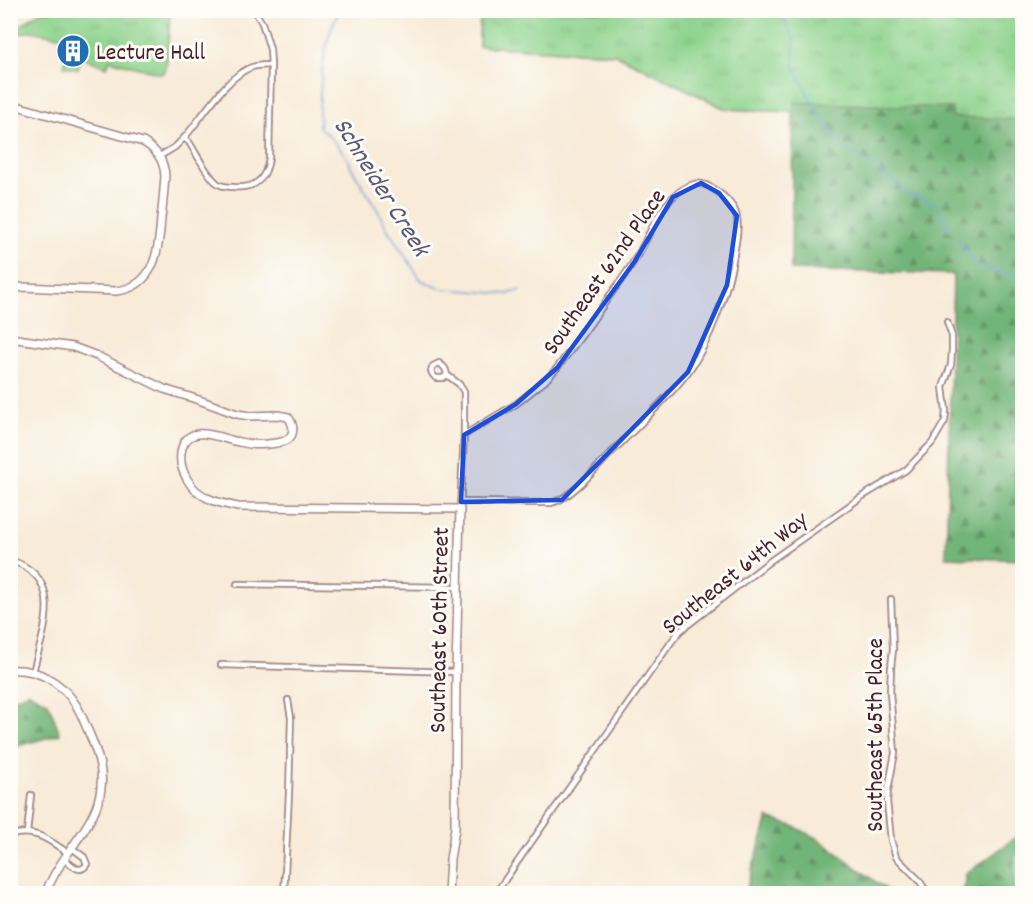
<svg xmlns="http://www.w3.org/2000/svg" width="1033" height="904" font-family="Dekko,sans-serif">
	<style>
		.forest { fill: url(#forest-firs); stroke: #5e6a52; stroke-width: 1.5 }
		.park { fill: url(#park-tufts); stroke: #6c795c; stroke-width: 1.5 }
		.lines { fill: none; stroke-linecap: round; stroke-linejoin: round }
		.stream { stroke: #6b9dd6; stroke-width: 1.5 }
		.street-casing { stroke: #a18582; stroke-width: 8 }
		.secondary-casing { stroke: #a18582; stroke-width: 10 }
		.street { stroke: #fff; stroke-width: 4.5 }
		.secondary { stroke: #fff; stroke-width: 7 }
		.marked { fill: #1d4ed8; fill-opacity: 0.2; stroke: #1d4ed8; stroke-width: 4.5; stroke-linejoin: round }
		.labels { text-anchor: middle; stroke-width: 6; stroke-linejoin: round; paint-order: stroke }
		.poi-label { font-size: 24px; fill: #4a1f2b; stroke: #fdfcf7; text-anchor: start }
		.street-label { font-size: 24px; fill: #4a1f2b; stroke: #fdfcf7 }
		.water-label { font-size: 26px; font-style: italic; fill: #595878; stroke: #fdfcf7 }
	</style>
	<defs>
		<pattern id="forest-firs" width="22" height="20" patternUnits="userSpaceOnUse" patternTransform="scale(1.5)"><rect width="22" height="20" fill="#72b578"/><path d="M5 1l3.5 6h-7zM16 11l3.5 6h-7z" fill="#609363"/></pattern>
		<pattern id="park-tufts" width="24" height="20" patternUnits="userSpaceOnUse" patternTransform="scale(1.5)"><rect width="24" height="20" fill="#8ed38d"/><path d="M3 7l-1-3M5 7V3M7 7l1-3M15 17l-1-3M17 17v-4M19 17l1-3" fill="none" stroke="#7cb57a"/></pattern>
	</defs>
	<rect width="100%" height="100%" fill="#fdfcf7"/>
	<filter id="ink" filterUnits="userSpaceOnUse"><feTurbulence type="fractalNoise" baseFrequency=".0167" numOctaves="2"/><feDisplacementMap in="SourceGraphic" scale="12" xChannelSelector="R" yChannelSelector="G"/><feConvolveMatrix kernelMatrix="1 2 1 2 8 2 1 2 1" color-interpolation-filters="sRGB"/></filter>
	<filter id="wash" filterUnits="userSpaceOnUse"><feTurbulence type="fractalNoise" baseFrequency=".008" numOctaves="4" result="noise"/><feDisplacementMap in="SourceGraphic" scale="24" xChannelSelector="R" yChannelSelector="G"/><feGaussianBlur stdDeviation="1.35" result="paint"/><feColorMatrix in="noise" values="0 0 0 0 0 0 0 0 0 0 0 0 0 0 0 0 0 1.4 0 .05"/><feComposite in="paint" operator="in"/></filter>
	<g filter="url(#wash)">
		<rect width="100%" height="100%" fill="#f8ebd8"/>
		<g class="forest">
			<polygon points="480,11 1022,11 1022,560 946,557 953,276 951,274 791,270 793,112 726,109 615,54 479,46"/>
			<polygon points="28,692 48,702 60,734 11,748 11,700"/>
			<polygon points="768,818 795,827 817,838 891,893 745,893"/>
			<polygon points="1022,830 1022,893 958,894 965,886 965,875 1011,841"/>
		</g>
		<g class="park">
			<polygon points="41,11 170,11 167,63 163,73 160,74 110,60 107,67 81,57 78,69 64,66 69,38 30,31 19,34 17,28"/>
			<polygon points="480,11 1022,11 1022,119 953,117 952,108 795,102 794,112 726,109 615,54 479,46"/>
			<polygon points="1014,853 1022,854 1022,893 1013,893"/>
		</g>
		<g class="lines">
			<g class="stream">
				<path d="M341,10C324,32 320,86 319,113C319,118 320,122 319,127C328,134 349,156 351,167L377,209L386,227L421,280L439,288L457,290L508,294L521,290"/>
				<polyline points="780,10 794,39 794,67 818,113 844,147 875,168 909,194 938,205 949,230"/>
				<polyline points="959,239 975,265 1014,275 1022,284"/>
			</g>
		</g>
	</g>
	<g filter="url(#ink)">
		<g class="lines">
			<defs>
				<g id="street">
					<path d="M184,138L189,142C196,153 206,173 216,182C220,186 227,187 233,187C255,189 266,180 269,158L271,65L270,49L262,23L254,10"/>
					<path d="M160,156L175,147L184,138C202,118 227,75 252,67C259,65 265,65 271,65"/>
					<path d="M447,375L443,378H436L433,375L431,371L433,366L439,363C445,367 446,369 447,375L459,384L464,392V435L460,509"/>
					<path d="M461,502L551,503C571,499 598,466 613,451C638,425 666,401 688,372C710,342 728,291 734,254C736,241 741,221 734,209C728,198 708,181 694,184C683,187 672,197 665,206C652,222 646,244 634,261C626,274 617,286 608,298C592,322 575,345 557,368L545,381L516,404L464,435"/>
					<path d="M10,560C67,578 43,631 33,672"/>
					<polyline points="237,584 458,587"/>
					<polyline points="891,599 893,649 891,668 890,693 895,753 888,790 887,801 891,840 896,857 919,880 928,894"/>
					<polyline points="221,665 456,672"/>
					<polyline points="27,833 31,795"/>
					<path d="M10,835C37,829 47,839 68,853"/>
					<path d="M64,859C72,865 80,875 87,864L84,857L72,848"/>
					<polyline points="284,894 289,793 291,718 288,700"/>
					<polyline points="495,894 672,641 680,631 770,561 863,496 906,470 932,443 945,421 946,411 943,387 951,365 952,350 952,336 947,322"/>
				</g>
				<g id="secondary">
					<path d="M10,104L143,142C157,150 164,160 165,176C164,190 163,204 161,218C159,250 155,287 116,291L23,287L10,289"/>
					<path d="M10,338L73,347L97,356L164,389L199,400L237,414L250,416L278,415L288,417C292,422 294,428 292,434C289,441 282,442 276,443C265,445 251,445 239,442C221,439 190,422 182,448C179,459 181,469 187,479C197,498 218,503 238,507L460,509L456,672L455,828L450,859L448,894"/>
					<path d="M10,670C37,668 62,682 76,705C82,714 85,725 90,735C99,757 106,777 98,802C92,821 79,837 68,853C59,866 51,879 45,894"/>
				</g>
			</defs>
			<use href="#street" class="street-casing"/>
			<use href="#secondary" class="secondary-casing"/>
			<use href="#street" class="street"/>
			<use href="#secondary" class="secondary"/>
		</g>
	</g>
	<path class="marked" d="M701,183L719,193L737,216L727,285L688,372L562,500L461,502L464,435L516,404L557,368L635,261L673,197Z"/>
	<defs>
		<symbol id="building-disc" viewBox="-11 -11 22 22"><circle r="9.5" fill="#1f6fb2" stroke="#fdfcf7"/><path d="M-4-6H4V6H1V3H-1V6H-4ZM-2.5-4.3h1.7v1.8h-1.7ZM.8-4.3h1.7v1.8H.8ZM-2.5-1h1.7V.8h-1.7ZM.8-1h1.7V.8H.8Z" fill="#fff"/></symbol>
	</defs>
	<g fill-rule="evenodd">
		<use href="#building-disc" x="54" y="32" width="38" height="38"/>
	</g>
	<g class="labels">
		<g class="poi-label">
			<text x="96" y="59">Lecture Hall</text>
		</g>
		<g class="street-label">
			<text transform="translate(603 271) rotate(-55)" y="8">Southeast 62nd Place</text>
			<text transform="translate(734 572) rotate(-39)" y="8">Southeast 64th Way</text>
			<text transform="translate(438 630) rotate(-89)" y="8">Southeast 60th Street</text>
			<text transform="translate(874 735) rotate(-90)" y="8">Southeast 65th Place</text>
		</g>
		<g class="water-label">
			<text transform="translate(383 186) rotate(58)" y="9">Schneider Creek</text>
		</g>
	</g>
	<rect width="1033" height="904" fill="none" stroke="#fdfcf7" stroke-width="36"/>
</svg>
